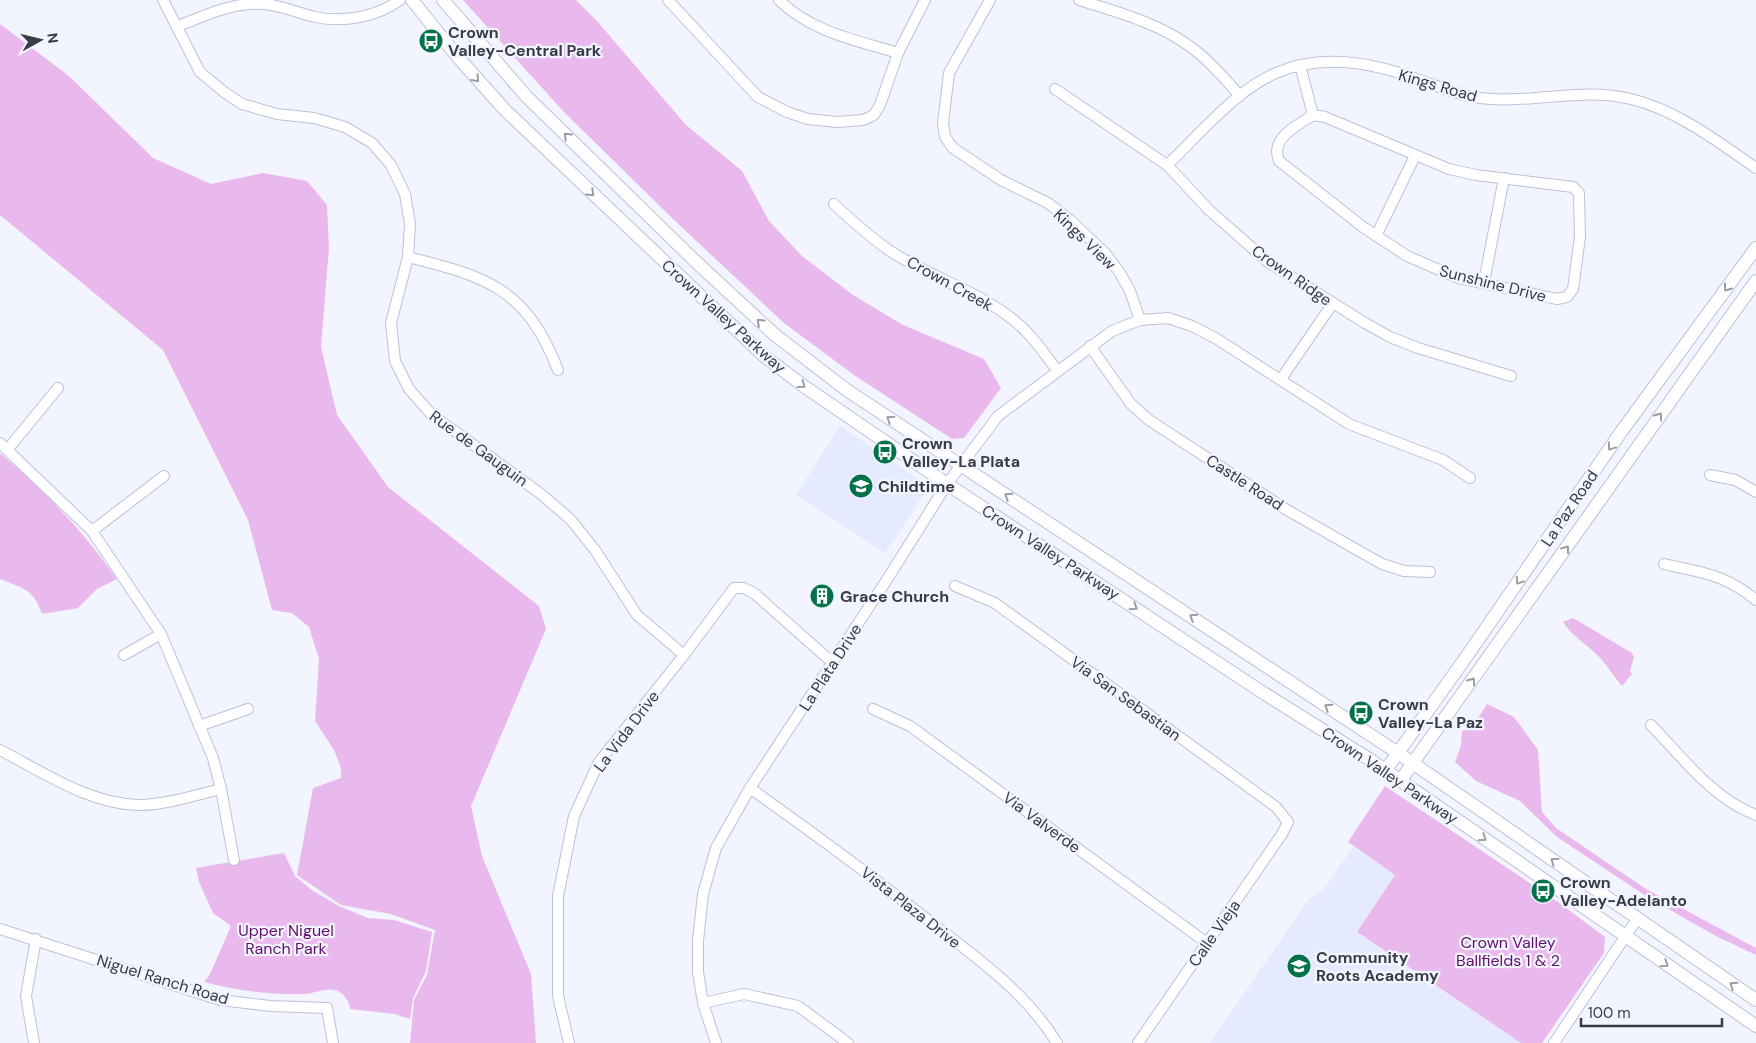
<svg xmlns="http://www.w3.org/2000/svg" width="1756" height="1043" font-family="'DM Sans',sans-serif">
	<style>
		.built { fill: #e6eafe }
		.green { fill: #e9b9ee }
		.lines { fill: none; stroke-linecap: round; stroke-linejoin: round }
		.minor-casing { stroke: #bcc1da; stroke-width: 12 }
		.major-casing { stroke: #bcc1da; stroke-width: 14 }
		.minor { stroke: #fff; stroke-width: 10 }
		.major { stroke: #fff; stroke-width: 12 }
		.oneway { stroke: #9c9da2 }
		.labels { text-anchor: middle; stroke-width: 4.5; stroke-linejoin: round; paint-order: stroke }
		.poi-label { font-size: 16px; font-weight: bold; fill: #393b45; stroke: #f2f4ff; text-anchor: start }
		.street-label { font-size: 16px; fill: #393b45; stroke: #f2f4ff }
		.park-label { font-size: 16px; fill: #620e6b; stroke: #f2f4ff }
	</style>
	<rect width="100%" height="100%" fill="#f2f4ff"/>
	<g class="built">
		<polygon points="840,426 918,479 924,494 885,553 796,495"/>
		<polygon points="1353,847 1396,875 1357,933 1521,1043 1210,1043 1309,899 1324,889"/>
	</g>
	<g class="green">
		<polygon points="463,0 576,0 597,21 686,125 742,171 769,221 802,256 853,295 903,325 984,359 1001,388 964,438 952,439 854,375 784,323 673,219 563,111"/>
		<polygon points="0,24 69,76 153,158 211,184 263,173 307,181 327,205 329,248 321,347 337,415 388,487 539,606 546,629 471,806 482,856 531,974 536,1043 410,1043 414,1000 427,975 435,930 391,914 341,905 297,875 313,788 341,778 341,768 334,750 315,721 319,659 309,627 292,613 272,610 248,520 163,350 0,215"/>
		<path d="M0,453C47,493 81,529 117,579L97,589L78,608L42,614C34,589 22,588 0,579Z"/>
		<path d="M1573,618L1632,653L1634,657L1630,671L1632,674L1622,686C1614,677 1608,666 1600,658C1588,644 1575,640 1563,622Z"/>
		<polygon points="1487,704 1514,717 1538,750 1542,812 1556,828 1646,889 1756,948 1756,955 1714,935 1649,898 1557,837 1520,801 1476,781 1455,762 1461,745 1462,731 1471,729"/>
		<polygon points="1385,786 1558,902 1605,937 1604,953 1542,1043 1521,1043 1357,932 1395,875 1348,842"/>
		<path d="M284,853L295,876L313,891L339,906L368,918L394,920L432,932L426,971L413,998L410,1019L395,1014L350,1009C350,1002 343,991 334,990C323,988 314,994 304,994C269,995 238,991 204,982L210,974L231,926L213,913L199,882L196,868Z"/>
	</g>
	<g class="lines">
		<defs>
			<g id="minor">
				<polyline points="163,0 200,72 224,92 242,104 277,114 314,118 345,127 372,143 391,165 405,194 410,224 408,257 391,323 395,361 409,389 431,414 541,494 571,520 595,550 637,615 684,655"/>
				<polyline points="668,0 758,97 787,112 808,119 837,122 863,120 874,115 880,105 898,53 925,0"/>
				<path d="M779,0C811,32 856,40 898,53"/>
				<polyline points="990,0 949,73 943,123 945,137 953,148 1001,180 1048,203 1070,220 1105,253 1120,273 1130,291 1140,320 1168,318 1192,326 1217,339 1349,424 1443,460 1470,478"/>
				<path d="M1079,0C1117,12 1155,22 1188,45C1208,59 1224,78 1240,96"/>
				<path d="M178,26C202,17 226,5 251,4C274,2 294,12 315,17C343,23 377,17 400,0"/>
				<path d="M1300,65L1313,115C1295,127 1270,138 1279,161L1363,227L1407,256L1458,278L1557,299L1567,297L1573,289L1580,237L1579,193L1573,187L1476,175L1449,169L1325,117L1313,115"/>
				<polyline points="1055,89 1167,165 1209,210 1268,262 1365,323 1390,337 1418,348 1511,376"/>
				<path d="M1167,165C1199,135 1236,90 1276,73C1321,53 1375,63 1420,80C1437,86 1455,94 1473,97C1526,106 1579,86 1631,99C1677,110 1718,142 1756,168"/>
				<path d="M834,204C852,221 870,237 890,251C929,276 975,290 1011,318C1030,332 1043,352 1057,370"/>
				<polyline points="1376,236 1415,156"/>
				<path d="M408,257C487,277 526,288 558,370"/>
				<polyline points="1484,282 1504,178"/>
				<polyline points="1090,346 1131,404 1149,420 1287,510 1382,564 1404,571 1430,572"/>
				<polyline points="1281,379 1333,303"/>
				<polyline points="0,443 92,531 161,634 213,758 221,789 234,860"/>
				<polyline points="8,449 58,388"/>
				<polyline points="1710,475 1735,480 1756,492"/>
				<polyline points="92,531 164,476"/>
				<path d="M1664,564C1703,573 1724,574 1756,600"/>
				<polyline points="955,586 995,603 1276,807 1288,822 1282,834 1138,1043"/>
				<polyline points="124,655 161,634"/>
				<polyline points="873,709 910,726 1207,943"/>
				<path d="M1651,725C1682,757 1713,799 1756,815"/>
				<polyline points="199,726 248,709"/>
				<path d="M0,750C43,772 89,804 138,805C166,805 195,795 221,789"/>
				<path d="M750,788C813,833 876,879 937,927C981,961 1028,995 1057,1043"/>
				<polyline points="0,929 220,1000 270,1006 327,1008 333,1043"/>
				<polyline points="703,1003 744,994 798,1006 848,1043"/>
				<polyline points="34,1043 26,996 36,939"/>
				<polyline points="569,1043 558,996 558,896 574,816 599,762 684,655 734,588 744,588 755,594 833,663"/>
				<polyline points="716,1043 703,1003 698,972 698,941 703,894 716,848 750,788 888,578 947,484 998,416 1112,331 1140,320"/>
				<polyline points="1554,1043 1637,919"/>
			</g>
			<g id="major">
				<polyline points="412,0 456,55 504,109 764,356 805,387 947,484 1265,694 1369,759 1756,1026"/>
				<polyline points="443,0 526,96 695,261 775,335 848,391 1398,753 1756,1000"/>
				<polyline points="1385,771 1469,653 1621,432 1756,248"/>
				<polyline points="1400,781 1756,281"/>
			</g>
		</defs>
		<use href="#minor" class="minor-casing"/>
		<use href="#major" class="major-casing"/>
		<use href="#minor" class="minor"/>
		<use href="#major" class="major"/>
	</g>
	<defs><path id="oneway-chevron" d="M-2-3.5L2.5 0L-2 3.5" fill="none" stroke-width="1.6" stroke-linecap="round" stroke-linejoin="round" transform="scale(1.25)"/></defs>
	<g class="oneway">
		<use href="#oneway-chevron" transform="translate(476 79) rotate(48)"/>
		<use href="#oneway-chevron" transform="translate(567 136) rotate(-136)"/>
		<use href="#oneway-chevron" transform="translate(591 193) rotate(44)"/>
		<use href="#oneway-chevron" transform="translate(1727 288) rotate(126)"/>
		<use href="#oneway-chevron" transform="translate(760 322) rotate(-137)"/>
		<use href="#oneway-chevron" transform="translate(802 385) rotate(36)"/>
		<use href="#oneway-chevron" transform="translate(1659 416) rotate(-55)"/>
		<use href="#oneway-chevron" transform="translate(890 419) rotate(-147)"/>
		<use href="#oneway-chevron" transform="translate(1611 447) rotate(124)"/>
		<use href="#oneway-chevron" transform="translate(1008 496) rotate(-147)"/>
		<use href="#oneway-chevron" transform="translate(1566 549) rotate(-55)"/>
		<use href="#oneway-chevron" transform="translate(1519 581) rotate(124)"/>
		<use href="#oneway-chevron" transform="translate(1134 607) rotate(33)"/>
		<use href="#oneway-chevron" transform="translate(1193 617) rotate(-147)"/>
		<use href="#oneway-chevron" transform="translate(1472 681) rotate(-55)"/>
		<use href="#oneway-chevron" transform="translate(1328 707) rotate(-147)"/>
		<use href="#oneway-chevron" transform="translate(1483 838) rotate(35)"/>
		<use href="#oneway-chevron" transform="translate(1554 861) rotate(-145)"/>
		<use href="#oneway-chevron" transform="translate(1665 964) rotate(34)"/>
		<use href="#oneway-chevron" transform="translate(1733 985) rotate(-146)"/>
	</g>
	<defs>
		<symbol id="bus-disc" viewBox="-11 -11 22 22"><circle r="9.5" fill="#01714a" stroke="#f2f4ff"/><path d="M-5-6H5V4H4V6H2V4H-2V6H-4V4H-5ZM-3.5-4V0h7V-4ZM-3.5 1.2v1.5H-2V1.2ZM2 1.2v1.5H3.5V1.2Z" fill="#fff"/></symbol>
		<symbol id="school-disc" viewBox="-11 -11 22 22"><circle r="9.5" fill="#01714a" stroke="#f2f4ff"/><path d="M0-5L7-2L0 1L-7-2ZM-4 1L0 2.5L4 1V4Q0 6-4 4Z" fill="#fff"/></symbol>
		<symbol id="building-disc" viewBox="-11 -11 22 22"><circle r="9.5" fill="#01714a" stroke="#f2f4ff"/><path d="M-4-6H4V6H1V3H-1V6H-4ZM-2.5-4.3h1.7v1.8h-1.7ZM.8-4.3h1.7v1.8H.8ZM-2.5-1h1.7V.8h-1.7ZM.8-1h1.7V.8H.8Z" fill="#fff"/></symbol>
	</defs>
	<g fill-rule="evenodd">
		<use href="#bus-disc" x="417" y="27" width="28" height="28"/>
		<use href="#bus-disc" x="871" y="438" width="28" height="28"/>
		<use href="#school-disc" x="847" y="472" width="28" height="28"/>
		<use href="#building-disc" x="808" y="582" width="28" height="28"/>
		<use href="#bus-disc" x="1347" y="699" width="28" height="28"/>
		<use href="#bus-disc" x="1529" y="877" width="28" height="28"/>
		<use href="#school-disc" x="1285" y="952" width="28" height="28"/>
	</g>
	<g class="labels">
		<g class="poi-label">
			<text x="448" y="38">Crown<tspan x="448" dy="18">Valley-Central Park</tspan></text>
			<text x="902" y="449">Crown<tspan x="902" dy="18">Valley-La Plata</tspan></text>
			<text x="878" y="492">Childtime</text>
			<text x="840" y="602">Grace Church</text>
			<text x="1378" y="710">Crown<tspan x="1378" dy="18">Valley-La Paz</tspan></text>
			<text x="1560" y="888">Crown<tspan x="1560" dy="18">Valley-Adelanto</tspan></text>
			<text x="1316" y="963">Community<tspan x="1316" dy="18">Roots Academy</tspan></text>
		</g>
		<g class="street-label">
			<text transform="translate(1438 85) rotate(16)" y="6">Kings Road</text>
			<text transform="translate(1085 239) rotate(44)" y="6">Kings View</text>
			<text transform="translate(1292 275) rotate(35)" y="6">Crown Ridge</text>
			<text transform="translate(950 283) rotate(29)" y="6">Crown Creek</text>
			<text transform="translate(1493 283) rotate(14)" y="6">Sunshine Drive</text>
			<text transform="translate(724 316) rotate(42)" y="6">Crown Valley Parkway</text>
			<text transform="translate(479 448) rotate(36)" y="6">Rue de Gauguin</text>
			<text transform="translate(1245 482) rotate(33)" y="6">Castle Road</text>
			<text transform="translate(1569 508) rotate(-56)" y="6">La Paz Road</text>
			<text transform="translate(1051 552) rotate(33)" y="6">Crown Valley Parkway</text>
			<text transform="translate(830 667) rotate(-57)" y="6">La Plata Drive</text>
			<text transform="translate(1126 698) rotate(36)" y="6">Via San Sebastian</text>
			<text transform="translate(626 731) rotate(-53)" y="6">La Vida Drive</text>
			<text transform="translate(1390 775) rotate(34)" y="6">Crown Valley Parkway</text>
			<text transform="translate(1042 822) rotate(36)" y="6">Via Valverde</text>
			<text transform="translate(911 907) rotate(38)" y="6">Vista Plaza Drive</text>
			<text transform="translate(1214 933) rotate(-55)" y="6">Calle Vieja</text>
			<text transform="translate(163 979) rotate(17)" y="6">Niguel Ranch Road</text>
		</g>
		<g class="park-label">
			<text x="286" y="936">Upper Niguel<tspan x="286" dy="18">Ranch Park</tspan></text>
			<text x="1508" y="948">Crown Valley<tspan x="1508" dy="18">Ballfields 1 &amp; 2</tspan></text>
		</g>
	</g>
	<g transform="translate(40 40) rotate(82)" stroke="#f2f4ff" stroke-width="4" paint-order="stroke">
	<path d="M0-4L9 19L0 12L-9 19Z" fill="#393b45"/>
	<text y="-8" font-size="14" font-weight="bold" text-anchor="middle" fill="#393b45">N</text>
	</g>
	<path d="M1581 1018v8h141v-8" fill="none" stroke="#393b45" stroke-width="2.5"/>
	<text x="1588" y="1018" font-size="15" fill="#393b45" stroke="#f2f4ff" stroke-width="4" paint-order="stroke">100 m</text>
</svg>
